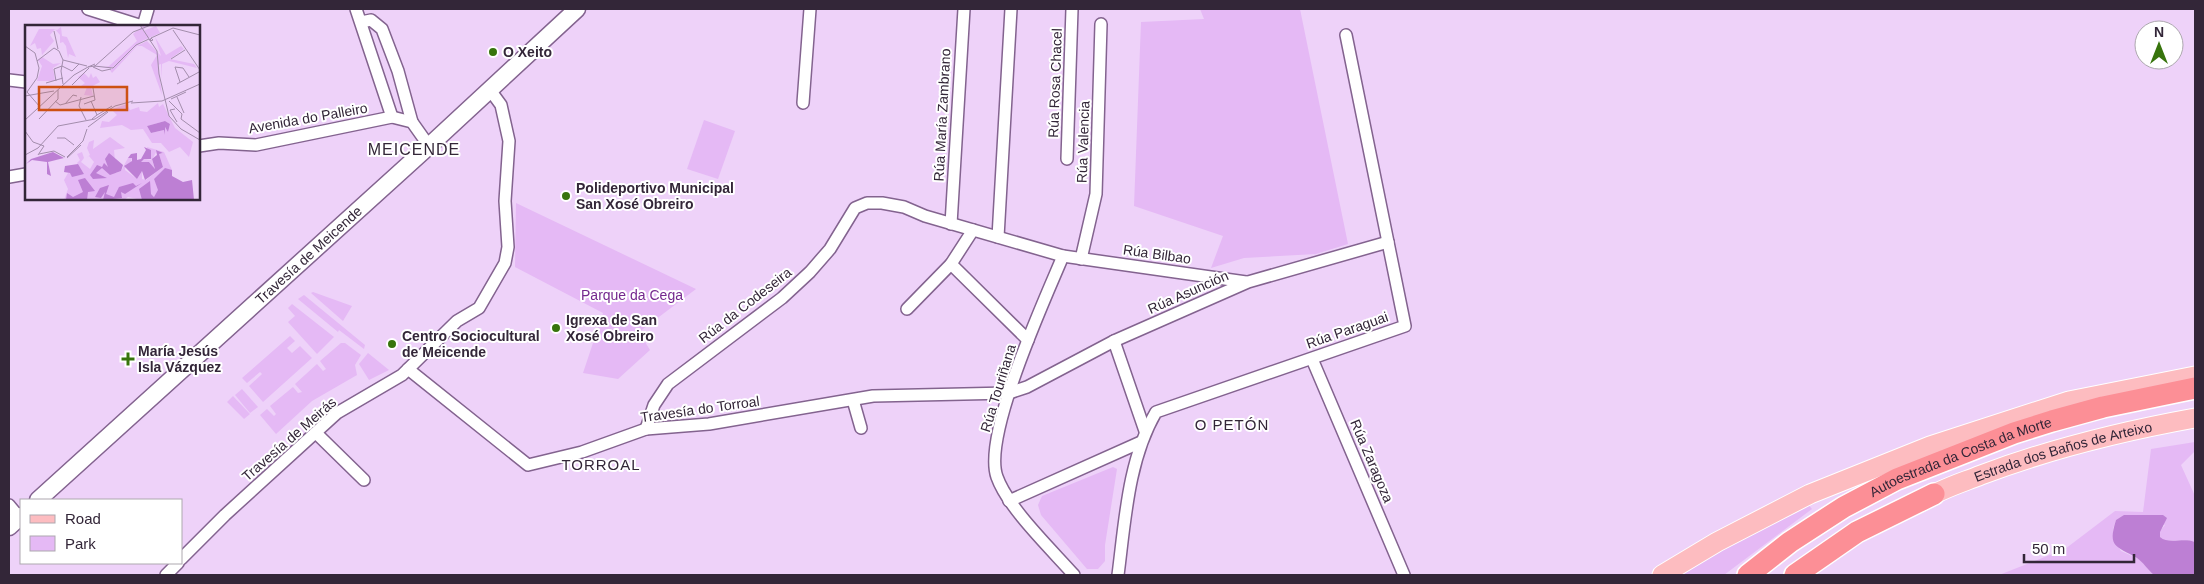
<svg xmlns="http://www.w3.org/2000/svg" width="2204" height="584" font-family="Helvetica,sans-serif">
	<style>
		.green { fill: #e5b9f5 }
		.forest { fill: #bd7fd4 }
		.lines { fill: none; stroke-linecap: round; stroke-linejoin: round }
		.minor-casing { stroke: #83638f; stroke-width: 14 }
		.secondary-casing { stroke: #83638f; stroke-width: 19 }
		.primary-casing { stroke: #fff; stroke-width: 21 }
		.motorway-casing { stroke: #fff; stroke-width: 24 }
		.minor { stroke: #fff; stroke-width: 11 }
		.secondary { stroke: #fff; stroke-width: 16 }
		.primary { stroke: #fdbcc0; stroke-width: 19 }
		.motorway { stroke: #fc8f96; stroke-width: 21 }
		.poi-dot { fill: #37740c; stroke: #fff; stroke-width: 2 }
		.labels { text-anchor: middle; stroke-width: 4; stroke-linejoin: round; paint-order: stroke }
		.poi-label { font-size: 14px; font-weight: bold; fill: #332638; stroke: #fff; text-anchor: start }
		.street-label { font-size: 14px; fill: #332638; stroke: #fff }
		.park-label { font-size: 14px; fill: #75288e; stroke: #fff }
		.neighbourhood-label { font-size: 15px; letter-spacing: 1px; fill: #332638; stroke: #fff }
		.quarter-label { font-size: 16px; letter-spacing: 1px; fill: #332638; stroke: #fff }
		.inset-road { fill: none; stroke: #a38dac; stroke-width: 1 }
		.view { fill: #cd5113; fill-opacity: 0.15; stroke: #cd5113; stroke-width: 2.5 }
		.inset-edge { fill: none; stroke: #332638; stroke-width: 2.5 }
	</style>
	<rect width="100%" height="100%" fill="#eed2f9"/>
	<g class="green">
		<polygon points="1200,9 1300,9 1348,244 1316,254 1244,258 1211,268 1223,236 1134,206 1141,22 1204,19"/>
		<polygon points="704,120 735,131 718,179 687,169"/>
		<polygon points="516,203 696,289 639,332 650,350 618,379 583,373 603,313 515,267"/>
		<polygon points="313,292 352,306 343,321 311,293"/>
		<polygon points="304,295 365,345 364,349 339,330 338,332 298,299"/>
		<polygon points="292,304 334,337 317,354 288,322 295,316 288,308"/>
		<polygon points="290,336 295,341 287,348 292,353 300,346 312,358 263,402 249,386 262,374 260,372 247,383 242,378"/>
		<polygon points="341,343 345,343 361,355 355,365 357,375 312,401 276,434 260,415 267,409 274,416 276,414 270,406 293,387 298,393 302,392 295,384 317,364 323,371 326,369 320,361"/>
		<polygon points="368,353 389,370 369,380 359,364"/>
		<polygon points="242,389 258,407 250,413 235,395"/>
		<polygon points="233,396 250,414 244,419 227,402"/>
		<path d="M2195,442V451L2181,465L2195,496V542L2188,540L2164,541L2160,537L2159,532L2165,525C2149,518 2133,511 2116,520L2113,529V538L2121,551L2139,559L2154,575H1999L2065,549L2115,511L2143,512L2151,449Z"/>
		<polygon points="1113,467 1117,469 1105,545 1105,561 1098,569 1087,569 1041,515 1038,505 1042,496"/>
		<polygon points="1808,504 1812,509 1724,575 1675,575 1758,528"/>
	</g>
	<path class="forest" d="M2124,515H2163L2167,518L2160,532V537C2169,545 2183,537 2195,542V575H2154C2148,570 2143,562 2137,558C2117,546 2107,548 2116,520Z"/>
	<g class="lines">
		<defs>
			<g id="minor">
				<polyline points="88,9 142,26"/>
				<polyline points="356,9 392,117"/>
				<polyline points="361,22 371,20 382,29 398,71 412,122"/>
				<polyline points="143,26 148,9"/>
				<polyline points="9,80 26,82"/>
				<polyline points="803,103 810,9"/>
				<polyline points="199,146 219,143 256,145 392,117 412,122 429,146"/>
				<polyline points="1067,159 1072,9"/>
				<polyline points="9,177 26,174"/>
				<polyline points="951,224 964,9"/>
				<polyline points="998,237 1011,9"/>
				<path d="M1063,256C1045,299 982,436 997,477C1008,508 1051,549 1074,575"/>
				<polyline points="1081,259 1096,194 1101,24"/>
				<polyline points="951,264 1028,340"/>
				<polyline points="907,309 951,264 973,230"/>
				<polyline points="1114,341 1145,431"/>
				<polyline points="1312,359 1404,575"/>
				<polyline points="408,369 528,465 582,452 646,429 709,424 873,396 1009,393 1027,387 1114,341 1248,282 1388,242"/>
				<polyline points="853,400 861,428"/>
				<polyline points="646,429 654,405 668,384 782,298 810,272 830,249 855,208 867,203 882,203 904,207 925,216 1063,256 1246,282"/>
				<polyline points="316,433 364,480"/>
				<polyline points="1009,501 1141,442"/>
				<polyline points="9,505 19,517"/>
				<polyline points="181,559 225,515 337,413 402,375 457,321 479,308 505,263 508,247 505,201 509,141 501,105 490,90"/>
				<polyline points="166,575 178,563"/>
				<path d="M1118,575C1125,521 1128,460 1156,412L1405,326L1346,35"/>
			</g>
			<g id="secondary">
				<path id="s1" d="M38,500L429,146L577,9"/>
				<polyline points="9,527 21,516"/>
			</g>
			<g id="primary">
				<path id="s2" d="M1922,501C1940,489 1961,483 1981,475C2050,449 2123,431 2195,418"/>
				<polyline points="1662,575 1717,542 1810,494 1930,446 2069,401 2195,376"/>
			</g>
			<g id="motorway">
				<path id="s3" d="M1748,575L1790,542L1844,507L1897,479L2014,433L2052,421L2103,407L2195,388"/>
				<polyline points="1795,575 1857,532 1934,494"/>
			</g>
		</defs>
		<use href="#minor" class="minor-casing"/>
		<use href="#secondary" class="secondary-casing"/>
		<use href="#primary" class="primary-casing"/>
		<use href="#motorway" class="motorway-casing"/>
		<use href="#minor" class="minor"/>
		<use href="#secondary" class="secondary"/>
		<use href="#primary" class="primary"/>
		<use href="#motorway" class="motorway"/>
	</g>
	<g class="poi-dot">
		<circle cx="493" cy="52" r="5"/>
		<circle cx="566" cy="196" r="5"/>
		<circle cx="556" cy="328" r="5"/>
		<circle cx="392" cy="344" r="5"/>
		<path d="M125.5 351.5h5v5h5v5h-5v5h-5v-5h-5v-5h5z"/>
	</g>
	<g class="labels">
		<g class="poi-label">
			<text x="503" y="57">O Xeito</text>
			<text x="576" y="193">Polideportivo Municipal<tspan x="576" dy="16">San Xosé Obreiro</tspan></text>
			<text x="566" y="325">Igrexa de San<tspan x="566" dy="16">Xosé Obreiro</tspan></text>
			<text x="402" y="341">Centro Sociocultural<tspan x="402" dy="16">de Meicende</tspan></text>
			<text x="138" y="356">María Jesús<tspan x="138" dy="16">Isla Vázquez</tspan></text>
		</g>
		<g class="street-label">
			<text transform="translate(1055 83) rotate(-88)" y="5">Rúa Rosa Chacel</text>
			<text transform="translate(942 115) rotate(-87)" y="5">Rúa María Zambrano</text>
			<text transform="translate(308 118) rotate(-10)" y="5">Avenida do Palleiro</text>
			<text transform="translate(1083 142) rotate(-88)" y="5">Rúa Valencia</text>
			<text transform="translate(1157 254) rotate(8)" y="5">Rúa Bilbao</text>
			<text dy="5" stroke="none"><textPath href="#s1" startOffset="365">Travesía de Meicende</textPath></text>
			<text transform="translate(1188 292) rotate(-24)" y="5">Rúa Asunción</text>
			<text transform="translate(745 305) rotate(-38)" y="5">Rúa da Codeseira</text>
			<text transform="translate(1347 330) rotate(-19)" y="5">Rúa Paraguai</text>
			<text transform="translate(998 388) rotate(-73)" y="5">Rúa Touriñana</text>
			<text transform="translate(700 409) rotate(-8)" y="5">Travesía do Torroal</text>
			<text transform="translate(289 439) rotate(-41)" y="5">Travesía de Meirás</text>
			<text dy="5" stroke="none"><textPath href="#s2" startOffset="150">Estrada dos Baños de Arteixo</textPath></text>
			<text dy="5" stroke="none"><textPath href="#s3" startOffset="245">Autoestrada da Costa da Morte</textPath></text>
			<text transform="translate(1372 461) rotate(67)" y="5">Rúa Zaragoza</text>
		</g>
		<g class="park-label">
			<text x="632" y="300">Parque da Cega</text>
		</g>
		<g class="neighbourhood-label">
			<text x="1232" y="430">O PETÓN</text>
			<text x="601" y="470">TORROAL</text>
		</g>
		<g class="quarter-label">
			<text x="414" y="155">MEICENDE</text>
		</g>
	</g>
	<g transform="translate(25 25)">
		<rect width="175" height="175" fill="#eed2f9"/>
		<path d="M119,0H122L118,6L131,1L135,8L117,16L89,42L77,43L84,41L112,16L108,9ZM36,2L37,11L42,12L51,32L44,29L43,33L41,21L38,17L35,18V10L30,4L25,10L29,16L17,30L16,23L12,24L10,18L5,21L14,4H30L32,5ZM130,12L141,30L156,21L159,24L145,34L169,39L172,43L144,36L137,39V54L136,39L133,40L137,70L126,40L132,30L117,21H112L87,48L85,45L110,22L122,16L136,31ZM17,32L28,39L36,38L28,43L30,56H12L17,41L13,35ZM59,48L64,53L66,48L68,53L71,51L75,57L66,62L68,71L59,70L62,62L56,61L60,58L53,52ZM133,78L134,82L138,79L150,103L168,117L164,132L155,122L144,127L136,118H127L118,104L106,105L97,100L75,103L77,96L84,97L92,90L87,85L81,91L88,84L102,79L105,85L114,82L115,86L122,87ZM140,96L145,99L143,107L140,102V110L139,105L126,108L122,101ZM85,112L100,123L89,125L91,148L96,146L103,133H107L106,137L100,140V145L112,154L117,146V154L121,155L138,142L134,129H138L132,125L127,135L130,144L124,137H116L119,134L126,135L122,122L139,127L147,145L129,154L134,165L129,172L126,169L117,175L103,172L99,175H39L43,164L39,155L43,148L59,149L52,138L55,135L52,129L57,127L59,133L56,137L65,144L69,137L64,131L61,133L65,130L62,123L64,117L69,115L68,124Z" fill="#e5b9f5" fill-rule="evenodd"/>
		<path d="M140,96L145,99L143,107L140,102V110L139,105L126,108L122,101ZM119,122L126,125V134H119L116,137H124L130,144L127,134L132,130L131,125L138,128L134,129L138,142L120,155L117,146L112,154L99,141L107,136V133H103L106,129L112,128V135L116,134L121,125ZM28,127L39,133L23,137L26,151L22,149V137L7,135L1,139L6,134ZM84,128L98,140L96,146L85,150L77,143L71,148L82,153L68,154L65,150L72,140L77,142L79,138L83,142L80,134ZM53,139L59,149L47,152L45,148L39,147L40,141ZM140,143L147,145V151L158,157L167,155L169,175H117L114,164L125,156L126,169L129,172L133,165L129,154ZM60,153L70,166L63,167L62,175H41L42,168L48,172L58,167L53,155ZM108,158L111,161L117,158L100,169L96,167L97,173L78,175L80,167L76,173L70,172L75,163L84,160L81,169L89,172L94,162Z" fill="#bd7fd4"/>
		<path class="inset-road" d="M115,0L132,26L134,49L144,91L156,104L175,115M148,5L175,45M29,6L33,24M126,13L125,16L128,15L126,13L148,3L175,10M0,21L10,28L14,43L12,53L2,67L15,82M146,34L160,25M38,35L36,46L38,59M12,36L29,23L34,26L38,35L62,41M70,39L63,42L70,41L108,7L126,0M37,41L47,46L54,39M69,41L88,43L111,20L124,14M68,42L77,46L86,44M31,56L29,44L37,41M155,57L150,42L158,43L164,52M21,58L38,53M152,59L174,47M47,60L64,43M0,71L29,66M56,72L54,81L61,95M152,72L159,88M146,74L161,67M30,76L35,80L69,71M66,76L72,90L67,94M144,76L157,89M106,78L137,76L175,59M40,79L48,70L52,71M59,79L70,75L68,63M150,84L145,85L152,97M157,89L156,94L175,108M72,90L87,81M14,94L33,74V65M0,95L49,50L63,42M63,102L83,87M0,106L8,117L19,121L13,130M32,113H40L49,120M14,129L29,126L40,132M0,130L13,123L33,101L70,94L90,81L108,76M42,132L58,116L62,104M42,133L56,120"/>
		<path class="view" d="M14,62H102V85H14Z"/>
		<rect width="175" height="175" class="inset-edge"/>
	</g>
	<rect width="2204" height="584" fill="none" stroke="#332638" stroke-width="20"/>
	<rect x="20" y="499" width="162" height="65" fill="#ffffff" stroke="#ada8af"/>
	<rect x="30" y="515" width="25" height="8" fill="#fdbcc0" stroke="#ada8af"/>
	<text x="65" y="524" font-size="15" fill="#332638">Road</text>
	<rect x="30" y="536" width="25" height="15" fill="#e5b9f5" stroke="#ada8af"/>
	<text x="65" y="549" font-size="15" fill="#332638">Park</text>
	<g transform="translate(2159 45)"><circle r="24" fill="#ffffff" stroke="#ada8af"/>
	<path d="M0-4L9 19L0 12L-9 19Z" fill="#37740c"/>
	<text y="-8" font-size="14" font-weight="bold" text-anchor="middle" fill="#332638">N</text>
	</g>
	<path d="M2024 554v8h110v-8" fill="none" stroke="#332638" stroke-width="2.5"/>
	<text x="2032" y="554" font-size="15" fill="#332638" stroke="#ffffff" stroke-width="4" paint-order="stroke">50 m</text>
</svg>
